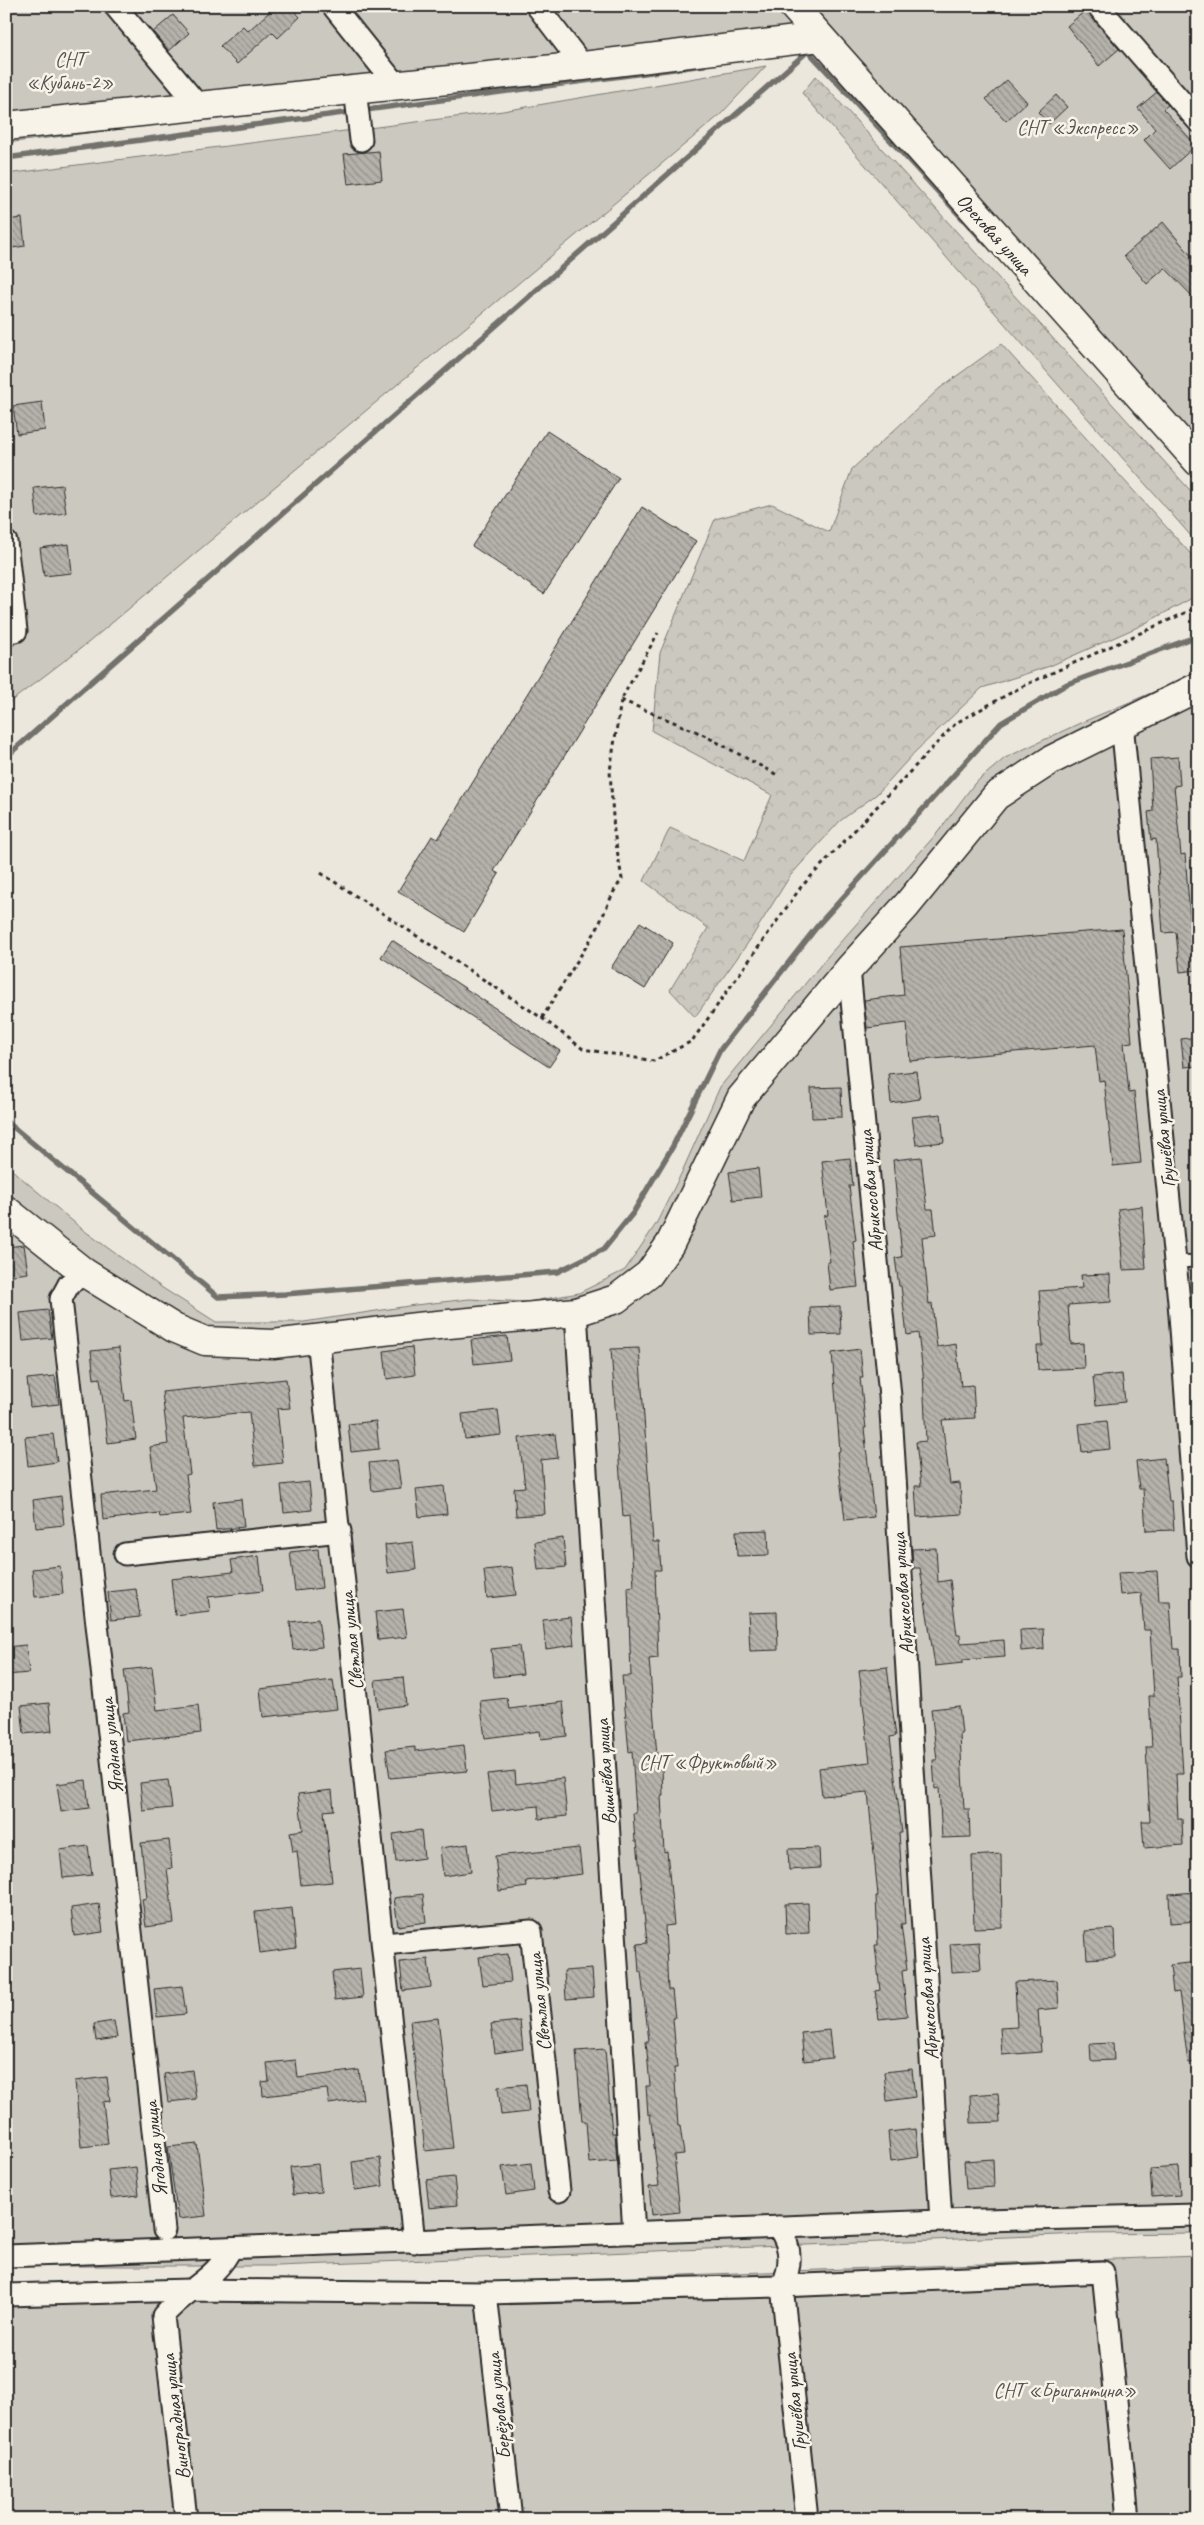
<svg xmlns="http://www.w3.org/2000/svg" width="1204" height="2525" font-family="Caveat,sans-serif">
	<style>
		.green { fill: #cbc8bf; stroke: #7b7a75 }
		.forest { fill: url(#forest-crowns); stroke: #7b7a75 }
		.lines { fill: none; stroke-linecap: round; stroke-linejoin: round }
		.stream { stroke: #72716c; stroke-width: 5.5 }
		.building { fill: url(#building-back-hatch); stroke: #2b2b2b }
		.lane-casing { stroke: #2b2b2b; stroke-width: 15 }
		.street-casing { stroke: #2b2b2b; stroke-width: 25 }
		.secondary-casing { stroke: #2b2b2b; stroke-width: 31 }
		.path { stroke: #2b2b2b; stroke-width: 3; stroke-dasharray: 4 4; stroke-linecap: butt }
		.lane { stroke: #f7f3e8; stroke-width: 11 }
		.street { stroke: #f7f3e8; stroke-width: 21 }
		.secondary { stroke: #f7f3e8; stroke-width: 28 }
		.labels { text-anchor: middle; stroke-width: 5; stroke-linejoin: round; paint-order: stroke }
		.park-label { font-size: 20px; fill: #535250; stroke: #f7f3e8 }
		.street-label { font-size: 20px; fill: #2b2b2b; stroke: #f7f3e8 }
	</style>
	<defs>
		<pattern id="forest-crowns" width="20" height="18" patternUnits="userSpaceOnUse" patternTransform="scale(1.25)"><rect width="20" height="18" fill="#cbc8bf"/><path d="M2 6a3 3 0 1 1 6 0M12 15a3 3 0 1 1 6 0" fill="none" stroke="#aeaca4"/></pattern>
		<pattern id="building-back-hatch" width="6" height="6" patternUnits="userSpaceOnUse" patternTransform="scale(1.25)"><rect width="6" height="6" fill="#b5b2ab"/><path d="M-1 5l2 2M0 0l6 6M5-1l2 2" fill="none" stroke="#93918b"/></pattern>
	</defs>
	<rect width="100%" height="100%" fill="#ebe7dd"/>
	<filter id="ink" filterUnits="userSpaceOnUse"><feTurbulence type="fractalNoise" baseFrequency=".02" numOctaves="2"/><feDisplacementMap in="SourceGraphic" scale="10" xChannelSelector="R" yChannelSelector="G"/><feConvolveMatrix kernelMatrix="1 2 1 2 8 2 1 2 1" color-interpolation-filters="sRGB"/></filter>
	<g filter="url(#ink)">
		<g class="green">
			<polygon points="6,6 804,6 836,42 6,143"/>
			<polygon points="813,6 1198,6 1198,441"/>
			<polygon points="766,66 720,115 89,642 6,705 6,174 503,111"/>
			<polygon points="1198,673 1198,2233 1083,2234 278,2266 6,2266 6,1165 82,1229 161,1287 216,1322 304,1322 415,1305 469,1299 527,1302 579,1293 625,1270 656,1224 681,1174 720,1087 828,956 938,832 974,784 1005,758 1078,724"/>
			<polygon points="1198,2256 1198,2519 6,2519 6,2300"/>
		</g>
		<g class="forest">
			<polygon points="816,76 1198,499 1198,544 802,93"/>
			<polygon points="1001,344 1198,562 1198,595 1140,626 1050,666 982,688 915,752 877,794 840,821 790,876 750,940 695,1017 670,990 708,928 644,881 670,828 744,861 772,795 652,731 660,653 715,519 772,504 829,532 852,469 940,388"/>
		</g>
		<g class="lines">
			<g class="stream">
				<polyline points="802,52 808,51 986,244"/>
				<polyline points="6,158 704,65"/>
				<polyline points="6,757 808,51"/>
				<polyline points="6,1121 218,1297 285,1294 557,1272 604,1249 633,1213 673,1146 720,1050 819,924 1001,723 1067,684 1198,636"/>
			</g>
		</g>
		<g class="building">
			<polygon points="276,6 290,6 300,17 278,38 272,32 237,64 220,46 243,26 248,31"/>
			<polygon points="1086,10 1119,49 1099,66 1067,26"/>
			<polygon points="173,15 189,33 169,51 153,32"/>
			<polygon points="1007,80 1027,102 1006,121 986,99"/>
			<polygon points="1157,92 1168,105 1163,109 1196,145 1170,169 1144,140 1155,129 1138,108"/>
			<polygon points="1056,95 1067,107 1049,124 1038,112"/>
			<polygon points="379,151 382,180 348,184 344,154"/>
			<polygon points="22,218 25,246 6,249 6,220"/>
			<polygon points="1163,222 1198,264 1198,302 1165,268 1147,284 1124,256"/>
			<polygon points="42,402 45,430 17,434 13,406"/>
			<polygon points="547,431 619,478 544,594 472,546"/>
			<polygon points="62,485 66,513 37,517 34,488"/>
			<polygon points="642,507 696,541 494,871 499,874 464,932 398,891 432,836 438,839"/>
			<polygon points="69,544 72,573 44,576 40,548"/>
			<polygon points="1178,757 1180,785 1174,786 1181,855 1185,854 1192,942 1198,942 1198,970 1180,972 1176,932 1163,933 1156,839 1151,840 1148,812 1153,811 1150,759"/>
			<polygon points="640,922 673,943 645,989 611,968"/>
			<polygon points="1122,929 1132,1042 1124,1043 1129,1093 1134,1092 1141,1163 1113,1166 1104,1080 1099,1081 1095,1045 910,1061 907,1023 867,1028 864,1000 904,995 900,947"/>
			<polygon points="392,940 560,1051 549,1067 381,957"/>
			<polygon points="1198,1037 1198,1066 1184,1067 1181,1039"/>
			<polygon points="916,1071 920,1099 891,1103 888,1074"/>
			<polygon points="841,1087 842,1117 812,1118 811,1088"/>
			<polygon points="941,1114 944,1142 916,1145 912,1117"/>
			<polygon points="921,1157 927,1209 933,1209 936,1235 922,1237 929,1304 932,1303 937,1347 956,1344 961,1386 973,1385 975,1418 942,1420 950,1484 960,1483 962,1514 917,1517 915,1486 921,1486 916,1442 926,1441 923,1373 918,1333 907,1335 901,1286 899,1286 895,1258 902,1257 893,1160"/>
			<polygon points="850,1158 853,1186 849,1186 856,1240 853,1241 858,1287 830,1290 827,1262 830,1262 824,1216 828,1215 822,1161"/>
			<polygon points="758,1168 761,1197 733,1200 729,1172"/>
			<polygon points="1142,1206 1146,1269 1123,1270 1121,1247 1123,1247 1118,1209"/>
			<polygon points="24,1245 28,1273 6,1276 6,1247"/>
			<polygon points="1110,1274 1111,1302 1068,1305 1071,1344 1083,1343 1084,1368 1038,1370 1037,1346 1043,1346 1039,1291 1082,1288 1081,1275"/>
			<polygon points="840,1306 841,1334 811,1335 810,1307"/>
			<polygon points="48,1310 52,1338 23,1341 20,1313"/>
			<polygon points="507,1336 510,1360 474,1364 471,1340"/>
			<polygon points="412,1347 415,1375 387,1379 384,1351"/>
			<polygon points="119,1348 125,1401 131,1400 136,1439 108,1443 100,1378 94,1379 91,1351"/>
			<polygon points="639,1348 653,1542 659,1542 661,1570 655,1570 658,1658 649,1659 658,1768 662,1768 663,1796 661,1796 664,1852 667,1851 674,1925 665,1926 668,1990 672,1990 675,2018 673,2018 677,2068 674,2068 678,2126 680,2126 684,2154 674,2155 680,2212 652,2215 649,2187 659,2186 650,2114 648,2115 646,2086 650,2086 646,2041 649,2041 641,1972 639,1972 637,1944 647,1943 637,1841 635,1841 633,1813 636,1813 632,1751 629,1752 622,1676 631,1676 628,1587 634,1586 629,1516 623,1517 611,1349"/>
			<polygon points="860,1349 863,1378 860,1378 866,1428 864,1428 874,1517 845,1520 837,1452 840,1451 832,1353"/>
			<polygon points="1122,1374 1125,1402 1096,1405 1093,1377"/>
			<polygon points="55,1376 59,1404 30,1407 27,1379"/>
			<polygon points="286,1379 290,1408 277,1409 283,1463 255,1466 249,1412 183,1418 190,1474 186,1475 191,1514 160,1517 159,1513 103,1520 101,1495 156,1489 150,1447 168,1444 162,1392"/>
			<polygon points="498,1410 501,1435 465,1439 462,1414"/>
			<polygon points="376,1421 379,1449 351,1452 348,1424"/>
			<polygon points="1107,1421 1110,1449 1082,1452 1079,1424"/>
			<polygon points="53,1434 57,1462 28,1466 25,1437"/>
			<polygon points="555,1434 558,1458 541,1460 545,1514 516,1516 514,1488 525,1487 519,1438"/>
			<polygon points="1164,1458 1169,1501 1172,1501 1174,1530 1146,1531 1143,1489 1139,1489 1136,1461"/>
			<polygon points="397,1460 401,1488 372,1491 369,1463"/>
			<polygon points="309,1482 312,1510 284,1513 281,1485"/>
			<polygon points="444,1486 447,1514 419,1517 416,1489"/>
			<polygon points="61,1496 64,1525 36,1528 33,1500"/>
			<polygon points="241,1499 244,1527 216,1530 213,1502"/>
			<polygon points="768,1530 769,1555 737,1556 736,1531"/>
			<polygon points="563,1538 566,1567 538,1570 535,1542"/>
			<polygon points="413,1542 416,1570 388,1573 385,1545"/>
			<polygon points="936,1548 938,1582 950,1580 957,1635 960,1635 961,1643 1004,1640 1005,1657 963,1660 963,1663 935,1666 920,1568 913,1568 912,1549"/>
			<polygon points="318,1549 322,1588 295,1591 290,1552"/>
			<polygon points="259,1556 263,1591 208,1597 210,1611 175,1615 171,1579 233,1572 231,1560"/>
			<polygon points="60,1566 63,1594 35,1597 32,1569"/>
			<polygon points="512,1567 516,1595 487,1598 484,1570"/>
			<polygon points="1157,1571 1159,1601 1170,1601 1173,1649 1180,1649 1181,1677 1177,1677 1183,1774 1176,1774 1178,1819 1182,1819 1183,1845 1144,1848 1142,1821 1150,1821 1146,1747 1152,1747 1149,1696 1154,1696 1150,1630 1144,1630 1141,1593 1120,1595 1118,1573"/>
			<polygon points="136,1589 140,1617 111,1620 108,1592"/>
			<polygon points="403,1609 407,1637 378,1640 375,1612"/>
			<polygon points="777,1612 778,1650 750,1651 748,1613"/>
			<polygon points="571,1617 574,1645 546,1649 543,1620"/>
			<polygon points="318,1619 322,1647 293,1650 290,1622"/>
			<polygon points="1043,1629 1044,1649 1021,1651 1020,1630"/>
			<polygon points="26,1645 29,1673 6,1675 6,1647"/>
			<polygon points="519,1646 523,1674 494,1677 491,1649"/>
			<polygon points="152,1667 157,1710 198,1705 201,1733 126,1741 123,1713 129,1712 124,1670"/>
			<polygon points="887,1667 896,1736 890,1737 902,1833 899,1833 905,1924 901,1924 907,1970 902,1971 907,2016 879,2019 875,1991 880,1990 875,1945 878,1945 876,1896 878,1896 868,1792 822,1796 819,1768 870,1762 859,1670"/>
			<polygon points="403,1677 406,1705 378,1709 375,1680"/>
			<polygon points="333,1680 337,1709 263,1717 260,1689"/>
			<polygon points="507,1698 509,1709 563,1702 567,1736 541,1739 540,1731 485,1738 480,1701"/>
			<polygon points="49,1703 52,1731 24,1734 21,1706"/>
			<polygon points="959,1706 962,1734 960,1734 964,1809 969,1809 970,1837 942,1838 939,1788 935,1789 933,1760 937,1760 931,1709"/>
			<polygon points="464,1745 467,1771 390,1778 386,1750 415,1747 415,1751"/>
			<polygon points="515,1771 516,1784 563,1778 567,1816 539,1819 538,1806 492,1811 487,1774"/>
			<polygon points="86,1780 89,1808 61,1812 57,1784"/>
			<polygon points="168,1780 172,1808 143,1811 140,1783"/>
			<polygon points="332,1790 334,1810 324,1811 332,1882 301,1885 297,1851 293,1852 290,1832 303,1830 298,1794"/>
			<polygon points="421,1830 424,1858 396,1862 393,1834"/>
			<polygon points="169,1840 172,1868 167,1869 174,1923 146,1927 142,1899 147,1898 141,1843"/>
			<polygon points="468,1844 471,1872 443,1876 440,1848"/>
			<polygon points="88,1846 92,1875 63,1878 60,1850"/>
			<polygon points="579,1848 582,1874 526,1881 527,1887 499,1891 495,1856"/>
			<polygon points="819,1848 820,1868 789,1870 788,1849"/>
			<polygon points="1001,1854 1002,1927 974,1928 972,1856"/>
			<polygon points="1197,1892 1198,1921 1170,1923 1169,1894"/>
			<polygon points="423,1894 426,1922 398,1926 394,1898"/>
			<polygon points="808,1903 809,1933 786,1934 785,1904"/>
			<polygon points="99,1904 103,1932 74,1936 71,1908"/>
			<polygon points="292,1908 296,1948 260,1953 255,1912"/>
			<polygon points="1114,1929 1115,1957 1087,1959 1085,1931"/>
			<polygon points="979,1942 981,1970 952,1972 950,1944"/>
			<polygon points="508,1954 511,1982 483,1985 479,1957"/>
			<polygon points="428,1959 431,1987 403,1991 400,1962"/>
			<polygon points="1198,1962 1198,2062 1188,2063 1179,1992 1173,1993 1170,1965"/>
			<polygon points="360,1969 363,1997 335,2000 332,1972"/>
			<polygon points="592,1969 594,1997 566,1999 564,1971"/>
			<polygon points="1057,1980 1059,2008 1038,2010 1041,2052 1002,2055 1000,2028 1017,2027 1015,1982"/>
			<polygon points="182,1986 186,2014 157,2017 154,1989"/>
			<polygon points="438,2018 453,2148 425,2151 410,2021"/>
			<polygon points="114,2021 117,2038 96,2041 94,2024"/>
			<polygon points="520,2021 523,2049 495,2053 491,2024"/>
			<polygon points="829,2030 832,2058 804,2061 801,2033"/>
			<polygon points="1113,2043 1114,2060 1091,2061 1090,2044"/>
			<polygon points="605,2049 612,2133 615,2133 617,2161 589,2163 586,2121 582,2121 576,2051"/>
			<polygon points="296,2060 298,2078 359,2070 363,2099 329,2104 327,2089 263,2096 262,2082 269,2081 267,2063"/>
			<polygon points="912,2069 915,2097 887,2101 884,2072"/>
			<polygon points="192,2070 196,2099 168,2102 164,2074"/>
			<polygon points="107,2077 110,2101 103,2102 108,2144 81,2147 75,2081"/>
			<polygon points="526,2084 529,2112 501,2115 498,2087"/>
			<polygon points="998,2093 1000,2122 971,2123 970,2095"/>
			<polygon points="916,2129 919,2157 891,2161 888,2132"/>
			<polygon points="197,2144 206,2216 178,2219 168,2147"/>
			<polygon points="380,2158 383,2186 355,2190 352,2162"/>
			<polygon points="993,2159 994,2187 966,2189 964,2161"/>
			<polygon points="531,2163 534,2191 506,2195 502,2167"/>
			<polygon points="318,2164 321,2192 293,2195 290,2167"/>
			<polygon points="136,2167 139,2195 111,2198 108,2170"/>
			<polygon points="1178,2167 1180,2195 1152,2197 1150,2169"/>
			<polygon points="454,2177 457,2205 429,2208 426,2180"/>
		</g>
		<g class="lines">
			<defs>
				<g id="lane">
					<polyline points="6,643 16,631"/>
					<polyline points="1175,1262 1198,1261"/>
				</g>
				<g id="street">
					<polyline points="115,6 197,104"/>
					<polyline points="333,6 396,85"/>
					<polyline points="537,6 583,66"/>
					<polyline points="1098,6 1198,121"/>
					<polyline points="355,89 361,140"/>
					<polyline points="6,542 16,631"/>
					<polyline points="1122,723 1179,1302 1198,1556"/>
					<polyline points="849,969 890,1396 941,2221"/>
					<polyline points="85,1273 69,1284 61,1299 164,2230"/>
					<polyline points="576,1312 634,2233"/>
					<polyline points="318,1338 414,2242"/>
					<polyline points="125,1554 340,1531"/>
					<polyline points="383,1944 531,1931 559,2191"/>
					<path d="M778,2227C792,2246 792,2266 782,2286L807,2519"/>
					<polyline points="6,2256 941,2221 1198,2215"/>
					<polyline points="486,2293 511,2519"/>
					<polyline points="6,2295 190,2290 486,2293 782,2286 1103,2272 1128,2519"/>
					<path d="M186,2519L163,2316C185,2289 216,2280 231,2248"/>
				</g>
				<g id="secondary">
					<polyline points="793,6 1198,462"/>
					<polyline points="6,126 583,66 820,37"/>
					<polyline points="6,1210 85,1273 174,1328 205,1341 273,1344 417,1327 576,1312 616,1299 649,1274 670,1244 741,1098 849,969 907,905 996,796 1051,760 1198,687"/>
				</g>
			</defs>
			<use href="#lane" class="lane-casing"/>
			<use href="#street" class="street-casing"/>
			<use href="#secondary" class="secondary-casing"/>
			<g class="path">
				<polyline points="621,700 702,734 779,776"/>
				<polyline points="321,873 542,1018 583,1049 654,1061 692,1041 801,887 956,723 1023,686 1198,607"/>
				<polyline points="542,1018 597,929 613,893 622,879 614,832 610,771 621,700 658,633"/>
			</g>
			<use href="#lane" class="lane"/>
			<use href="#street" class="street"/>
			<use href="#secondary" class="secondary"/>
		</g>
	</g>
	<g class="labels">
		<g class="park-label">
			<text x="70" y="66">СНТ<tspan x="70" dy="23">«Кубань-2»</tspan></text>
			<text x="1078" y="134">СНТ «Экспресс»</text>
			<text x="708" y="1769">СНТ «Фруктовый»</text>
			<text x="1065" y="2397">СНТ «Бригантина»</text>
		</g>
		<g class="street-label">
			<text transform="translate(995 234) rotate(48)" y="7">Ореховая улица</text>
			<text transform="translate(1163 1139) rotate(-96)" y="7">Грушёвая улица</text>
			<text transform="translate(870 1191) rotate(-95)" y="7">Абрикосовая улица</text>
			<text transform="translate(902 1594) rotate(-94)" y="7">Абрикосовая улица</text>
			<text transform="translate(351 1641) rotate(-96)" y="7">Светлая улица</text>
			<text transform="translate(111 1746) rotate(-96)" y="7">Ягодная улица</text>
			<text transform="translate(605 1772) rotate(-94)" y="7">Вишнёвая улица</text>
			<text transform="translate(927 1999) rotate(-94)" y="7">Абрикосовая улица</text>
			<text transform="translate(539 2002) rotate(-96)" y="7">Светлая улица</text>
			<text transform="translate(155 2149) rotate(-96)" y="7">Ягодная улица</text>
			<text transform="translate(794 2402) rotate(-96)" y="7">Грушёвая улица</text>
			<text transform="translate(498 2406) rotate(-96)" y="7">Берёзовая улица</text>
			<text transform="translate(175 2417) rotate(-97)" y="7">Виноградная улица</text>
		</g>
	</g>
	<rect width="1204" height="2525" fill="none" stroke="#f7f3e8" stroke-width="25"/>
	<rect x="12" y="12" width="1179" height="2500" fill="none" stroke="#2b2b2b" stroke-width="2" filter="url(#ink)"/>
</svg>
